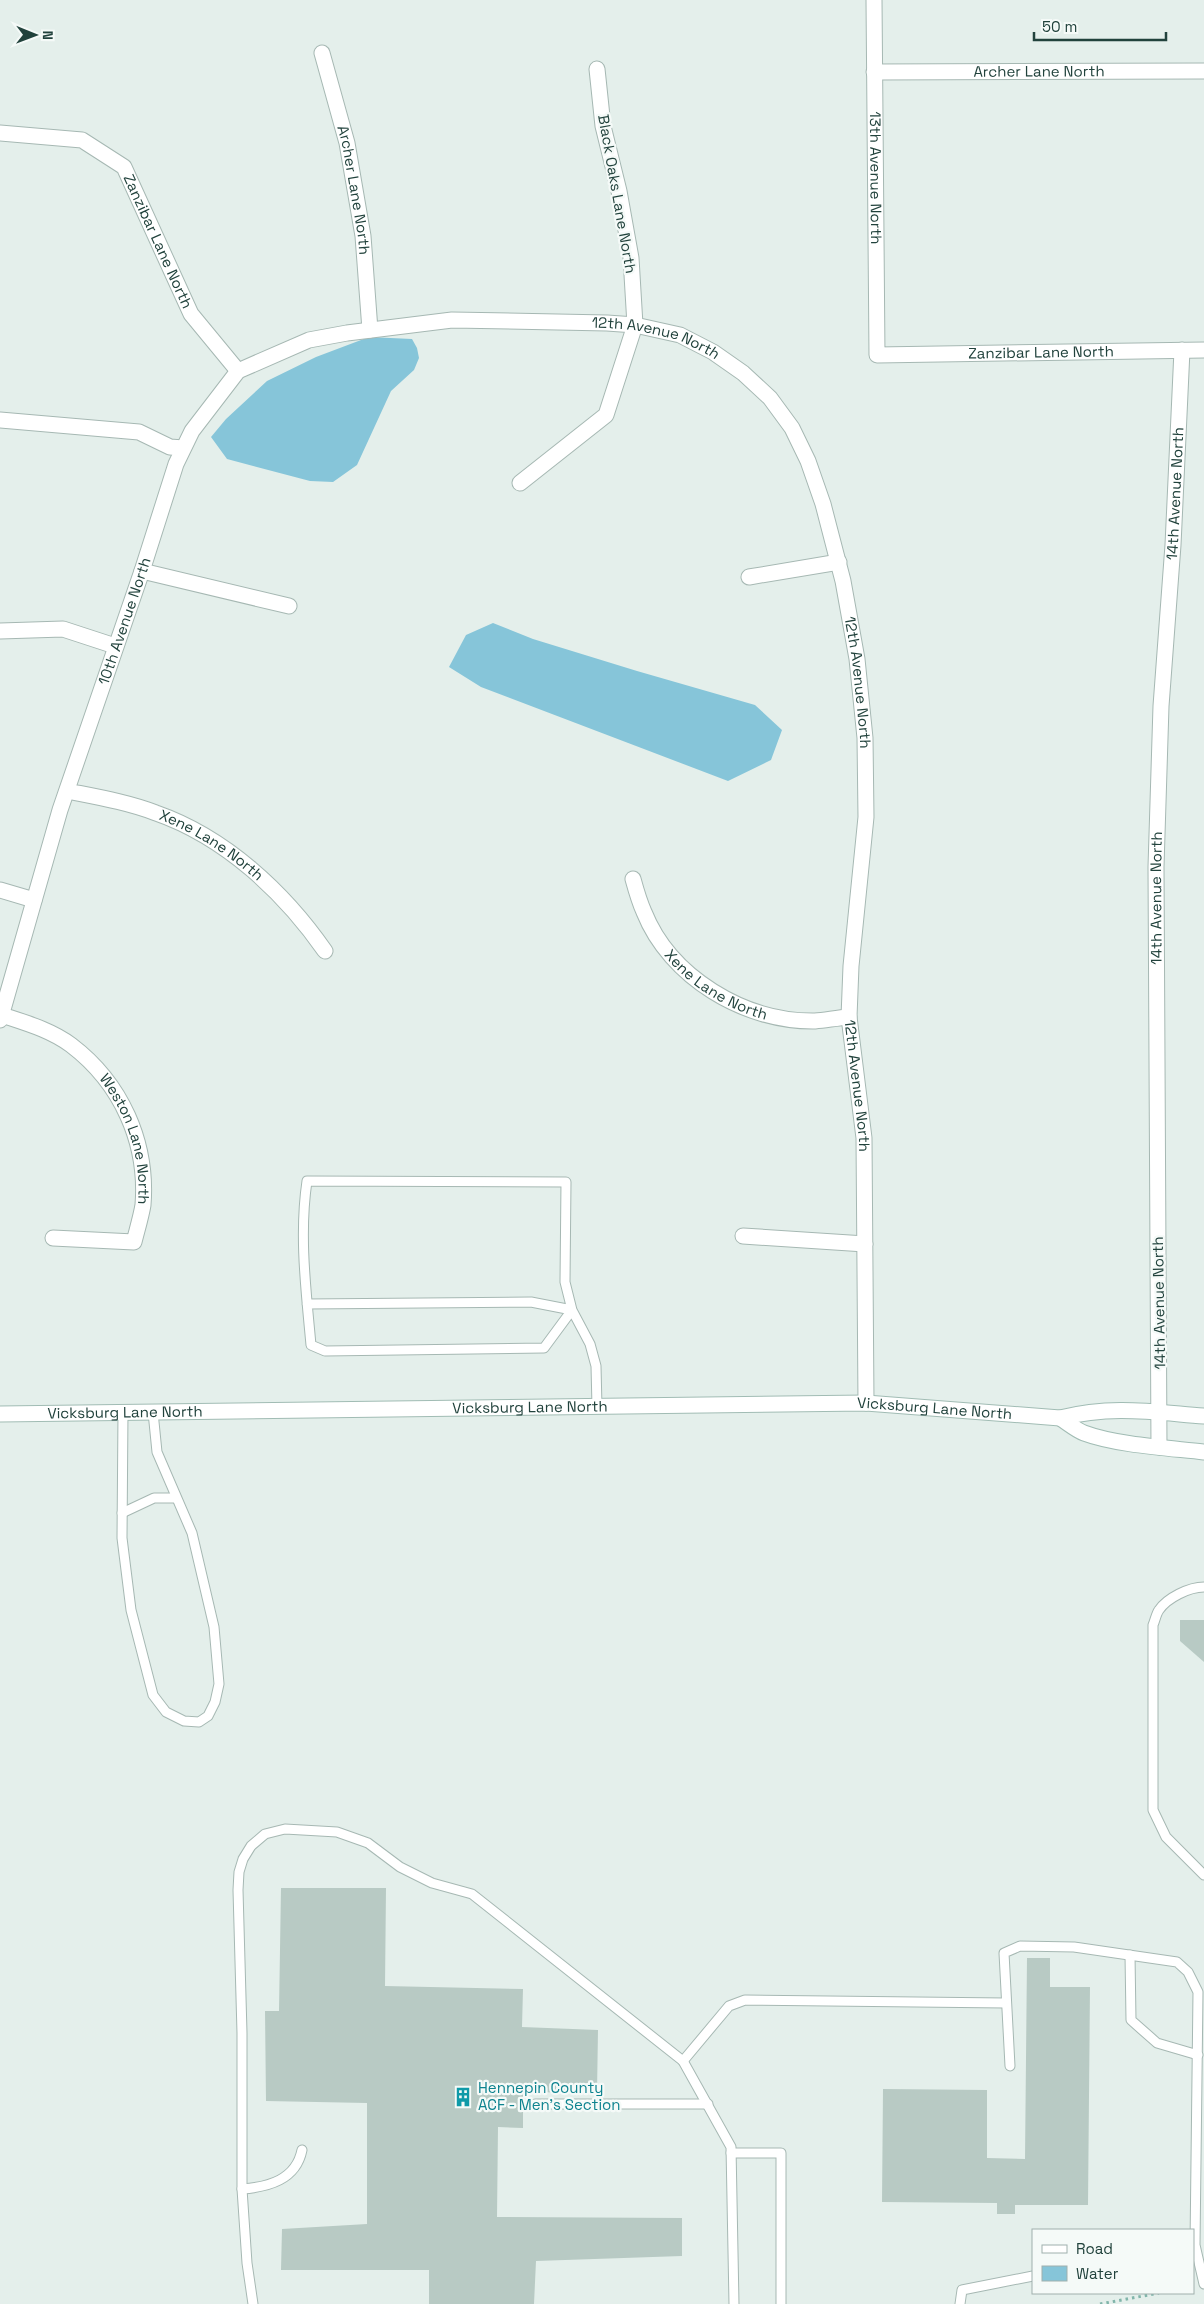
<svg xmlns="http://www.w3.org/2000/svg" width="1204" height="2304" font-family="'Space Grotesk',sans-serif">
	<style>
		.water { fill: #86c5d9 }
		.building { fill: #b8cac4 }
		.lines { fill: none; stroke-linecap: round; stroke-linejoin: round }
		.service-casing { stroke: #a6b8b3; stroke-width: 11 }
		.minor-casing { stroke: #a6b8b3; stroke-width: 17 }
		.secondary-casing { stroke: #a1bcb4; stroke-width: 17 }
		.path { stroke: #81b5aa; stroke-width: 3; stroke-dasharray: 2.5 4; stroke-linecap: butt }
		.service { stroke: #fff; stroke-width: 9 }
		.minor { stroke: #fff; stroke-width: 15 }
		.secondary { stroke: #fff; stroke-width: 15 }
		.labels { text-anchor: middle; stroke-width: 4.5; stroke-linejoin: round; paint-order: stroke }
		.street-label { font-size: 15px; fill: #21423c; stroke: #f5faf8 }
		.culture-label { font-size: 15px; fill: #0d838f; stroke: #f5faf8; text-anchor: start }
	</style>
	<rect width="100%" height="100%" fill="#e4efeb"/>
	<g class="water">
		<polygon points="369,337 412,339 417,348 419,358 414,370 391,391 357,465 333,482 310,481 227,459 211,437 226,419 267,381 316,357"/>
		<polygon points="493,623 533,639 637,671 755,705 782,730 771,760 728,781 481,687 449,667 466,635"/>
	</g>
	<g class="building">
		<polygon points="1180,1620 1204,1620 1204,1662 1180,1641"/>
		<polygon points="281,1888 386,1888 385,1986 523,1989 522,2027 598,2030 597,2093 523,2092 523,2128 498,2127 497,2217 682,2218 682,2256 536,2261 534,2304 429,2304 429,2270 281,2270 282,2229 367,2224 367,2103 266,2101 265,2011 279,2011"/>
		<polygon points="1027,1958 1050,1958 1050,1987 1090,1987 1088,2205 1015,2205 1015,2214 997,2214 997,2203 882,2202 883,2089 987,2090 987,2158 1025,2159"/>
	</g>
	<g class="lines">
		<defs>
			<g id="service">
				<path d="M307,1304L531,1302L572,1310L544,1348L325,1351L311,1345C306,1290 299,1235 307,1181L566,1182L565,1282L572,1310L590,1344L596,1366L597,1407"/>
				<polyline points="123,1412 122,1538 131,1610 153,1695 166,1712 184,1721 199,1722 208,1716 215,1702 219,1684 214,1627 192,1533 157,1452 153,1412"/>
				<polyline points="122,1513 154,1498 176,1498"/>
				<path d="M1204,1587C1189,1587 1167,1598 1159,1610C1156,1614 1155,1621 1153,1625V1810L1166,1837L1204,1875"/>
				<polyline points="1130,1955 1131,2020 1157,2043 1198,2055"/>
				<polyline points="683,2061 729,2006 745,2000 1005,2003"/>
				<polyline points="1010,2066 1004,1953 1020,1946 1074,1947 1177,1962 1188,1972 1198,1992 1195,2245 1204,2284"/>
				<polyline points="535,2104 708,2104"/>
				<polyline points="731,2153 781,2153 781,2304"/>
				<path d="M242,2189C268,2187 296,2180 302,2150"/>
				<polyline points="253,2304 247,2263 242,2189 242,2033 238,1890 239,1872 243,1859 251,1846 265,1834 285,1829 337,1832 368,1843 400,1867 432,1883 472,1894 683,2061 731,2147 734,2304"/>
				<polyline points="960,2304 962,2290 1033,2276"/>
			</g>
			<g id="minor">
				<path id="s1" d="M874,0L877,355L1204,350"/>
				<path id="s2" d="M322,53L347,143L363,236L370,330"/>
				<path id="s3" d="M874,72L1204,71"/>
				<path id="s4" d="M0,133L82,140L124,167L191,314L238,371"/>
				<polyline points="0,420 139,432 170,447 183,448"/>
				<polyline points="520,483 606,415 635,325 631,258 619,191 603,126 597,69"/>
				<polyline points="142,571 289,606"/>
				<polyline points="749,577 839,562"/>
				<polyline points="0,631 63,629 115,646"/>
				<path id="s5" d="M67,791C97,797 127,802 156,813C225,837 284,892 325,951"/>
				<path id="s6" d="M633,879C636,890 639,901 644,912C670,977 744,1022 815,1021C826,1020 837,1018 849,1017"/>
				<polyline points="0,890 34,900"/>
				<path id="s7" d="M2,1015C26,1023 51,1030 71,1045C121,1083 148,1142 143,1205C141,1217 137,1230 134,1242L53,1238"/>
				<path id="s8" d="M0,1020L60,810L142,571L176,464L192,431L238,371L309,340L347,333L452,320L607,323L635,325L680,335L713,352L743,373L770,398L792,428L808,461L823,504L843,581L857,659L865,738L866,817L851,966L849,1017L864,1138L866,1403"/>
				<polyline points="743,1236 865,1244"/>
				<path id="s9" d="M1159,1447L1156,867L1161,706L1173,545L1182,350"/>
			</g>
			<g id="secondary">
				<path id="s10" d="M0,1414L866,1403L1060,1418C1112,1405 1152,1412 1204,1416"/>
				<path d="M1060,1418C1068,1423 1076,1430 1084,1433C1116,1445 1169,1448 1204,1452"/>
			</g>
		</defs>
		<use href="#service" class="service-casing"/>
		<use href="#minor" class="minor-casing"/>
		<use href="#secondary" class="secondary-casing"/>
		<polyline class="path" points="1100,2304 1159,2293"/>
		<use href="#service" class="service"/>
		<use href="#minor" class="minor"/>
		<use href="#secondary" class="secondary"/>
	</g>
	<defs>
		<symbol id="building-bare" viewBox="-9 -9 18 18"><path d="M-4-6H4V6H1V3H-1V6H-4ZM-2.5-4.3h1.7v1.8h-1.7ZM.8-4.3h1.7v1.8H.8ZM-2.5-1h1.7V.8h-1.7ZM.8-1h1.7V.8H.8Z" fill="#0f9aa8" stroke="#f5faf8" stroke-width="2.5" paint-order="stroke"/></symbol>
	</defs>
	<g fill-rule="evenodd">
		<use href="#building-bare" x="449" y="2083" width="28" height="28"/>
	</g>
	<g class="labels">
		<g class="street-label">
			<text dy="5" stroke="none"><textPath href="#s3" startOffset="165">Archer Lane North</textPath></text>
			<text dy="5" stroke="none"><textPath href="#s1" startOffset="178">13th Avenue North</textPath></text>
			<text dy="5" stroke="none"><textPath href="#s2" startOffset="141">Archer Lane North</textPath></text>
			<text transform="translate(617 194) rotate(80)" y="5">Black Oaks Lane North</text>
			<text dy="5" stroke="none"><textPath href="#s4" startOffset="214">Zanzibar Lane North</textPath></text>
			<text dy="5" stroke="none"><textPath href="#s8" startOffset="1124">12th Avenue North</textPath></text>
			<text dy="5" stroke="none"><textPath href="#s1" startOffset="519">Zanzibar Lane North</textPath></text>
			<text dy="5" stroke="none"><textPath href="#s9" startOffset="954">14th Avenue North</textPath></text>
			<text dy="5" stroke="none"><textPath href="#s8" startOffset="418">10th Avenue North</textPath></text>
			<text dy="5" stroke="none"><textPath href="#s8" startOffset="1559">12th Avenue North</textPath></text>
			<text dy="5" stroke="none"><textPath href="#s5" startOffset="156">Xene Lane North</textPath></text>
			<text dy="5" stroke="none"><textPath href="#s9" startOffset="549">14th Avenue North</textPath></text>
			<text dy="5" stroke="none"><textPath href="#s6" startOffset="141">Xene Lane North</textPath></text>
			<text dy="5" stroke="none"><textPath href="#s8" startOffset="1964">12th Avenue North</textPath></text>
			<text dy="5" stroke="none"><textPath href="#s7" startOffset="189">Weston Lane North</textPath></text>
			<text transform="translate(1159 1303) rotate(-91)" y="5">14th Avenue North</text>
			<text dy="5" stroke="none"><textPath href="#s10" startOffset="530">Vicksburg Lane North</textPath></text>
			<text dy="5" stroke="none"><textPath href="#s10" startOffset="935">Vicksburg Lane North</textPath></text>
			<text dy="5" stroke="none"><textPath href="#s10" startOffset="125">Vicksburg Lane North</textPath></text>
		</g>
		<g class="culture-label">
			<text x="478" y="2093">Hennepin County<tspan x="478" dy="17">ACF - Men's Section</tspan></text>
		</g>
	</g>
	<rect x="1032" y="2229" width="162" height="65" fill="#f5faf8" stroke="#a0b0ad"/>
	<rect x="1042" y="2245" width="25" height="8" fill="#ffffff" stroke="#a0b0ad"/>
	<text x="1076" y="2254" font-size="15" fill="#21423c">Road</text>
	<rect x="1042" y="2266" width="25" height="15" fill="#86c5d9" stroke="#a0b0ad"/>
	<text x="1076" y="2279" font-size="15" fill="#21423c">Water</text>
	<g transform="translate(35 35) rotate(91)" stroke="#f5faf8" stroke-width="4" paint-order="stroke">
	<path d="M0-4L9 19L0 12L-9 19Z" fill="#21423c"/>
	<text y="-8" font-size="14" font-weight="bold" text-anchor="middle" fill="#21423c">N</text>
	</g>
	<path d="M1034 32v8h132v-8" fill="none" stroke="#21423c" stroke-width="2.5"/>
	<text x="1042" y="32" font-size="15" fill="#21423c" stroke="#f5faf8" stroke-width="4" paint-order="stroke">50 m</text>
</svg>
